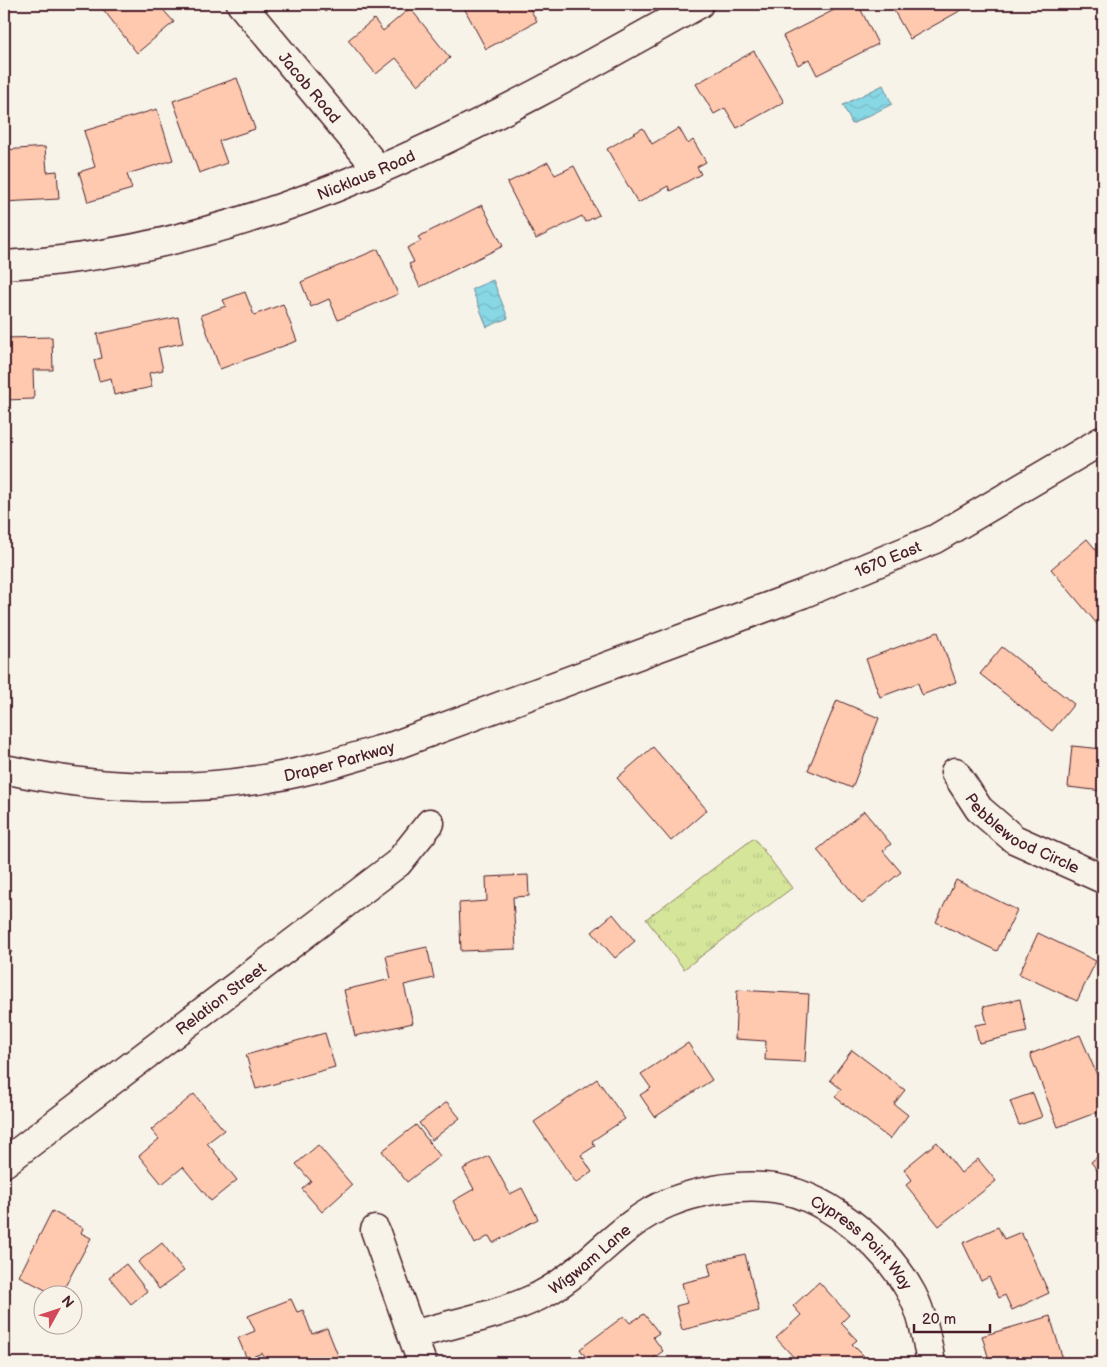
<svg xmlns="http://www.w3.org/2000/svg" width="1107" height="1367" font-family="'Balsamiq Sans',sans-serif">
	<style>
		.park { fill: url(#park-tufts); stroke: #908262 }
		.water { fill: url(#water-waves); stroke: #6f8d9b }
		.building { fill: #fec9ae; stroke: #4a1f2b }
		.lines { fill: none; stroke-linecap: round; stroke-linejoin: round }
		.street-casing { stroke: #4a1f2b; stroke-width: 31 }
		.secondary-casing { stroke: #4a1f2b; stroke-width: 31 }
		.street { stroke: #f7f3e8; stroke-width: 28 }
		.secondary { stroke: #f7f3e8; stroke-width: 28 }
		.labels { text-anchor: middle; stroke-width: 4; stroke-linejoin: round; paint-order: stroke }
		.street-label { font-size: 16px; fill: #4a1f2b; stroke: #f7f3e8 }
	</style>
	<defs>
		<pattern id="park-tufts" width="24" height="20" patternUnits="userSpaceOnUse" patternTransform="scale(1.25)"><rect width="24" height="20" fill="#d5e69a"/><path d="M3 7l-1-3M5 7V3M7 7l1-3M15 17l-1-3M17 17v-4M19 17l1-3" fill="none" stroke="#b8c585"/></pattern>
		<pattern id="water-waves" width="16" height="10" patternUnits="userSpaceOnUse" patternTransform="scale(1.25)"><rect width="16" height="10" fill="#88d7e5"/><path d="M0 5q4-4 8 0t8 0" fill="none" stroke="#77b8c5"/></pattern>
	</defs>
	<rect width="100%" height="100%" fill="#f7f3e8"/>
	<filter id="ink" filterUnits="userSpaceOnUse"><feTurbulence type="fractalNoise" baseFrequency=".02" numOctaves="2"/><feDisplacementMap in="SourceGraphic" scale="10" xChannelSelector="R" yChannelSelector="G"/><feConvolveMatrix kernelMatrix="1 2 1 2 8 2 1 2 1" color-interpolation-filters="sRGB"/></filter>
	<g filter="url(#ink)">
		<polygon class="park" points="754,838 792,888 684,969 646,919"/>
		<g class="water">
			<polygon points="883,85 892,104 852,124 843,105"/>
			<polygon points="493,280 508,318 487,327 472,289"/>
		</g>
		<g class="building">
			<polygon points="99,4 158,4 174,22 137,53"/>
			<polygon points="318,4 335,4 325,12"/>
			<polygon points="467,4 527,4 537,21 486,49 463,6"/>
			<polygon points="846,4 858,4 878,44 817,75 809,59 798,65 783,36"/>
			<polygon points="890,4 972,4 910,39"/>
			<polygon points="410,8 450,58 418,85 396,58 376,74 348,40 374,19 383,31"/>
			<polygon points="754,51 784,102 737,128 725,108 714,114 696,84"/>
			<polygon points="237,78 255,129 219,141 227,163 199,173 173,101"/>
			<polygon points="157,109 173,160 127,174 132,189 88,202 79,172 95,167 84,131"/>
			<polygon points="643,128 652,144 679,128 688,144 693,140 706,162 697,167 701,174 670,191 668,186 638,203 607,149"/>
			<polygon points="45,147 47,172 57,171 59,199 4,202 4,150"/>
			<polygon points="548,162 555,175 574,166 599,215 585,222 582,216 536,239 507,183"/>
			<polygon points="482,205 503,246 420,287 409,264 414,262 407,248 421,241 418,237"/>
			<polygon points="378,249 398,294 338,320 329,299 311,307 301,282"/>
			<polygon points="245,292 254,315 283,304 297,341 220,369 201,315 226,306 223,300"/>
			<polygon points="178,317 183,343 158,348 163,370 149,373 152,387 114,395 111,378 99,381 94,360 102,358 97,334"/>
			<polygon points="52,337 53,370 33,370 34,399 4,400 4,338"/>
			<polygon points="1087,539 1103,558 1103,565 1098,570 1103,577 1103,631 1051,569"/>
			<polygon points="938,632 956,682 922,695 918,683 880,697 866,659"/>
			<polygon points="1002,647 1074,704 1052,731 980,674"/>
			<polygon points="837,700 879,718 852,788 808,770"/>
			<polygon points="1072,746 1103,749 1103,791 1068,787"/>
			<polygon points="653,747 707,810 671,841 617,778"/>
			<polygon points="864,811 891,844 883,851 901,872 862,904 817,850"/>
			<polygon points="528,875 529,896 513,897 516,949 461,951 459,903 487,901 486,877"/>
			<polygon points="956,880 1017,910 997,951 936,922"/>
			<polygon points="613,914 635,941 615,958 592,932"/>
			<polygon points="1038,933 1096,961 1077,1001 1019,974"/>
			<polygon points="4,942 12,952 4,959"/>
			<polygon points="427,947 434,978 404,985 413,1023 355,1036 344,990 391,979 386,956"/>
			<polygon points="737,990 809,994 805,1062 765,1060 766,1041 735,1039"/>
			<polygon points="1020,999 1027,1032 979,1043 975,1025 987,1023 983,1007"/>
			<polygon points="325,1033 335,1067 256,1089 246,1055"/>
			<polygon points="1080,1035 1103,1089 1103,1110 1058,1127 1030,1054"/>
			<polygon points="688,1043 712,1080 655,1117 640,1095 651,1088 641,1074"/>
			<polygon points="852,1050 905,1090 894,1104 908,1115 890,1139 835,1097 841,1089 830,1080"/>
			<polygon points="597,1079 625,1119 592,1141 595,1146 581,1155 592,1172 576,1183 534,1122"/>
			<polygon points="1033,1093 1042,1117 1019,1125 1010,1101"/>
			<polygon points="194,1094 224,1130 207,1143 237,1180 211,1201 183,1167 162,1184 139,1156 159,1139 151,1130"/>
			<polygon points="447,1102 460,1118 432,1140 419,1123"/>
			<polygon points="416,1125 440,1156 407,1182 382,1151"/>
			<polygon points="937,1142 961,1173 978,1159 996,1181 939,1226 906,1185 912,1180 904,1169"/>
			<polygon points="318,1145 352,1185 322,1212 302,1189 311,1181 296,1164"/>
			<polygon points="1103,1152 1103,1178 1091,1162"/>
			<polygon points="489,1156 510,1194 522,1188 538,1219 493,1243 489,1236 475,1244 453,1201 474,1189 463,1169"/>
			<polygon points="52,1211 83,1228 81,1233 91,1238 61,1294 53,1294 19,1276"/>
			<polygon points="998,1227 1004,1239 1021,1232 1049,1293 1012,1310 1005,1295 999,1298 989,1277 981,1281 963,1243"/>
			<polygon points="162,1243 184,1271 159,1289 138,1262"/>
			<polygon points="745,1254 759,1311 682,1330 676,1306 687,1303 682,1283 711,1276 708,1263"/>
			<polygon points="126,1264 147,1291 131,1304 109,1277"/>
			<polygon points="819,1282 849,1315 841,1323 857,1340 852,1344 864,1356 855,1363 799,1363 776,1338 801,1315 793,1306"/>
			<polygon points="4,1285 10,1294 4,1299"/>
			<polygon points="291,1299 297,1312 303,1310 312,1334 327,1328 339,1358 325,1363 266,1363 262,1353 247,1359 238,1338 255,1331 248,1316"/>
			<polygon points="644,1314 659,1333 653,1337 663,1351 647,1363 590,1363 580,1349 624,1316 630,1323"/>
			<polygon points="1050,1316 1064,1363 990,1363 982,1336"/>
		</g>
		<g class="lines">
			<defs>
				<g id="street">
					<path id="s1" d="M241,4L378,169"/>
					<path id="s2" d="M4,265C257,252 483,126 699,4"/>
					<path id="s3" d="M955,772L979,809L1014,839L1103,879"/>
					<path id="s4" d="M4,1163L398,863L430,823"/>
					<polyline points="375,1230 422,1363"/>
					<path id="s5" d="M413,1335C453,1323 501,1315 539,1296C587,1272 618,1224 668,1203C697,1191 733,1185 764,1187C823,1190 885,1244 912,1294C923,1315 927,1340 931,1363"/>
				</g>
				<g id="secondary">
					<path id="s6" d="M4,769C86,787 173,793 257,780C303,774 348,759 393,746L802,594L935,539L1103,440"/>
				</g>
			</defs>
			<use href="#street" class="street-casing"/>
			<use href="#secondary" class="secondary-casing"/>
			<use href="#street" class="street"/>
			<use href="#secondary" class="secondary"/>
		</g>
	</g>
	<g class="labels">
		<g class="street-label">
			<text dy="6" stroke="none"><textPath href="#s1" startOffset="108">Jacob Road</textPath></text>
			<text dy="6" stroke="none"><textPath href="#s2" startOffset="375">Nicklaus Road</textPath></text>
			<text dy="6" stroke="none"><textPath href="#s6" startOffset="924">1670 East</textPath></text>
			<text dy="6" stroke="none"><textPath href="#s6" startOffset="339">Draper Parkway</textPath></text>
			<text dy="6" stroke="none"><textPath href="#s3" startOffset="94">Pebblewood Circle</textPath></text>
			<text dy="6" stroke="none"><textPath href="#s4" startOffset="272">Relation Street</textPath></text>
			<text dy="6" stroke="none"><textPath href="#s5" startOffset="506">Cypress Point Way</textPath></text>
			<text dy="6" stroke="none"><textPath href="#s5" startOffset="195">Wigwam Lane</textPath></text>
		</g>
	</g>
	<rect width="1107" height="1367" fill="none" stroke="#f7f3e8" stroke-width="20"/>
	<rect x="10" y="10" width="1087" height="1347" fill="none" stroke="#4a1f2b" stroke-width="2" filter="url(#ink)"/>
	<g transform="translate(58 1310) rotate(50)"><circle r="24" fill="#f7f3e8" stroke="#b29e9c"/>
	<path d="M0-4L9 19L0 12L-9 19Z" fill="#d1495b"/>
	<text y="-8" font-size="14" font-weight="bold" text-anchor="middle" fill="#4a1f2b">N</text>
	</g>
	<path d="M914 1324v8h76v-8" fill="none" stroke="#4a1f2b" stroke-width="2.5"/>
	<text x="922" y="1324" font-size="15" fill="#4a1f2b" stroke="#f7f3e8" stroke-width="4" paint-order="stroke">20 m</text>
</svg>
